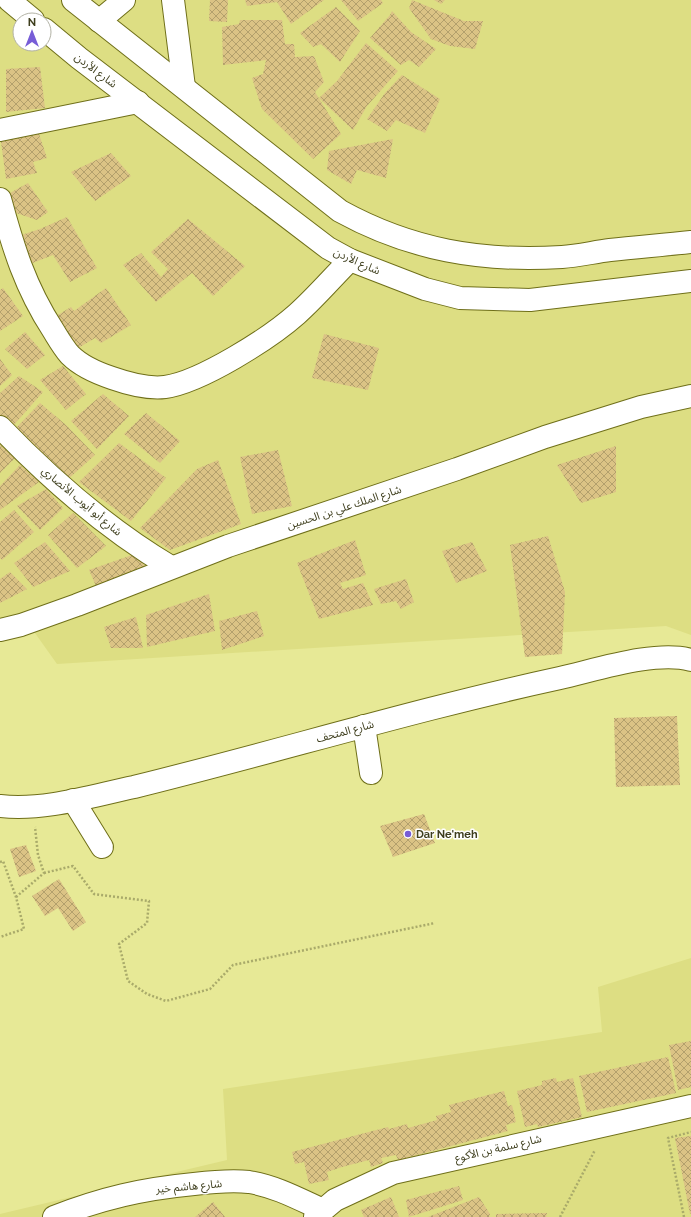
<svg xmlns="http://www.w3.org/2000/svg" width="691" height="1217" font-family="Raleway,'Noto Sans Arabic',sans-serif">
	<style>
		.built { fill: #ddde83; fill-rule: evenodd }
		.building { fill: url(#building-cross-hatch) }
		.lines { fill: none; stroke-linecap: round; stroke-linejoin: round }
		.minor-casing { stroke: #6f6f19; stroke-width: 24 }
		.major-casing { stroke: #6f6f19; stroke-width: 24 }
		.highway-casing { stroke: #6f6f19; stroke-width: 24 }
		.path { stroke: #a9aa6a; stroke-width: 2.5; stroke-dasharray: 2 2; stroke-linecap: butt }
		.minor { stroke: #fff; stroke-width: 22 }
		.major { stroke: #fff; stroke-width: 22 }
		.highway { stroke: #fff; stroke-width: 22 }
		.poi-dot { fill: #775dd7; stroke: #fff; stroke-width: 1.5 }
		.labels { text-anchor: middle; stroke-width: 3; stroke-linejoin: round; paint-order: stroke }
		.street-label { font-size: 11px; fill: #3e3e1d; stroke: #fff }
		.poi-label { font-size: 11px; font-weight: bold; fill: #3e3e1d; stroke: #fff; text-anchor: start }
	</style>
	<defs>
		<pattern id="building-cross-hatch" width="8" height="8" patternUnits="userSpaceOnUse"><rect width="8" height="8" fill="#dbc385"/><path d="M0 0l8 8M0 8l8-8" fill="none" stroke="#b3a06c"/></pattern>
	</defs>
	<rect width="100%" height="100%" fill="#e7e996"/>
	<g class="built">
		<path d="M0,0H691V635L666,626L57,664L25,619L0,618ZM20,20H44V44H20Z"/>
		<polygon points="691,958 691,1217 0,1217 0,1214 227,1160 223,1089 602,1032 598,987"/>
	</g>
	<g class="building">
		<polygon points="210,0 228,0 227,22 209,21"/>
		<polygon points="245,0 324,0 291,24 277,2 247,6"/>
		<polygon points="341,0 381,0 383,3 358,21"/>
		<polygon points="412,0 464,21 483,21 475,49 450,46 431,39 409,8"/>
		<polygon points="434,0 445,0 441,4"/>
		<polygon points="336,7 360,31 340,62 321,44 313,47 300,33"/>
		<polygon points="392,11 411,32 436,49 419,67 409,60 401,65 370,38 390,15"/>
		<polygon points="240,20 282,20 285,44 294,44 295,57 314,56 324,82 315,92 341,134 313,159 262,109 252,78 263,74 266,60 223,65 222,27 239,24"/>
		<polygon points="366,43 398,71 367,106 353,130 319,98 337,81"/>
		<polygon points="40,67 45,108 6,112 6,69"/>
		<polygon points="402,75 440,99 425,133 396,120 387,131 367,119 385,93"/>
		<polygon points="38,131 47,158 33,162 37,173 6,179 1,142"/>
		<polygon points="393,139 386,178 357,170 351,184 327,170 329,151"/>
		<polygon points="111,153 131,176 95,201 71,172"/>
		<polygon points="28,183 48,212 37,220 16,213 10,193"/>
		<polygon points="67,217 97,268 70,282 53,255 25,266 15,237 40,229"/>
		<polygon points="188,219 245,266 213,296 192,273 156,302 123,265 141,253 161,277 168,269 151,252"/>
		<polygon points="3,288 23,316 0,331 0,290"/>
		<polygon points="106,288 131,325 101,343 95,338 75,350 53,318 71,307 74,311"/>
		<polygon points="25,332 45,355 27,369 5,349"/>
		<polygon points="324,334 379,348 368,390 312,378"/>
		<polygon points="0,359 12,375 0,386"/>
		<polygon points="63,366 86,394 66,410 40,380"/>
		<polygon points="19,376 43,392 13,426 0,416 0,393"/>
		<polygon points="103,394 129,416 97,449 71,421"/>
		<polygon points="40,403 66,425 95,455 66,481 11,433"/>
		<polygon points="146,413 180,441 160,463 124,434"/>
		<polygon points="119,443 166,478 131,521 79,482"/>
		<polygon points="0,445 15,458 0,473"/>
		<polygon points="616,446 616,492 581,503 557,465"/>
		<polygon points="278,450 292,506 252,514 240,457"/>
		<polygon points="218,460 241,524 170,550 140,528 197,469"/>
		<polygon points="20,465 39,482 0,510 0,486"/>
		<polygon points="46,489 63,508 40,530 17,506"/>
		<polygon points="14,510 34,532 2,560 0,558 0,522"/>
		<polygon points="73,513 106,546 77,568 48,535"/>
		<polygon points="548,536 565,592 562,654 525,657 510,545"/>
		<polygon points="355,540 366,575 340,583 343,589 363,583 373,605 319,619 297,563"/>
		<polygon points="45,542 70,571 33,587 14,563"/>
		<polygon points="472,542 487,571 456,583 442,551"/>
		<polygon points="135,554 145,566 96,586 89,570"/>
		<polygon points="10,572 27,589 0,603 0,579"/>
		<polygon points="406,579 414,602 401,609 396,601 381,604 374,589"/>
		<polygon points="209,594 215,631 147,647 146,615"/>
		<polygon points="257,611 264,636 222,650 219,621"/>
		<polygon points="136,617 143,648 111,648 104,627"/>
		<polygon points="677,716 680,785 616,787 614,718"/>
		<polygon points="424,814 435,843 393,857 380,826"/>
		<polygon points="26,845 36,871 19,877 10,849"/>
		<polygon points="59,879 86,922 73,931 58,908 45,916 32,896"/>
		<polygon points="691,1041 691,1087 678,1090 669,1045"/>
		<polygon points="668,1057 676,1093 587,1112 579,1076"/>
		<polygon points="556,1078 557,1082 573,1078 582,1117 538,1127 537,1124 525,1127 517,1091 542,1085 542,1081"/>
		<polygon points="504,1091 508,1106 512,1105 516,1122 506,1125 508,1131 398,1160 396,1155 381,1158 383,1163 371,1167 369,1160 342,1167 327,1172 329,1180 309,1184 304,1162 295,1164 292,1152 388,1127 389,1129 407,1124 408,1128 437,1120 436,1116 451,1112 449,1105"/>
		<polygon points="691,1136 691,1213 690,1214 675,1138"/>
		<polygon points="459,1186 463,1200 409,1217 406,1200"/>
		<polygon points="391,1197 399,1217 364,1217 361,1210"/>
		<polygon points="479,1197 490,1214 489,1217 428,1217"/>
		<polygon points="213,1202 225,1217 195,1217"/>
		<polygon points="547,1213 546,1217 496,1217 496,1214"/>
	</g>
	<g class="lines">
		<defs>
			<g id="minor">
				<polyline points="173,0 184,87"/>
				<polyline points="99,21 124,0"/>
				<polyline points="0,130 138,102"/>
				<path d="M0,199C13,247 25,287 53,330C58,338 63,347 70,355C81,366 97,373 112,378C129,384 148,389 165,387C201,382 270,338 297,314C316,297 332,278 350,260"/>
				<path d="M0,427C51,480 107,529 171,567"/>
				<polyline points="364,726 371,773"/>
				<polyline points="73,800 102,847"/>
				<path d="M0,806C45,811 91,796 134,787C276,752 417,709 560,678C596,670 656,650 691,660"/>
				<path d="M54,1217C103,1198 142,1189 194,1184C211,1182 231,1180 249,1182C275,1186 299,1199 323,1210"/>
				<polyline points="315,1217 335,1200 393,1173 691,1106"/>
			</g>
			<polyline id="major" points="0,630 21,625 77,605 228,546 457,469 545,437 641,407 691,396"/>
			<g id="highway">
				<polyline points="9,0 33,20"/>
				<path d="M73,0L340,211C411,250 481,262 562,257C578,256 594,252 610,250C637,247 664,245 691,242"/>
				<polyline points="44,29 79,58 328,248 350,260 425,289 460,298 530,300 691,281"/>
			</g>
		</defs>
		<use href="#minor" class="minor-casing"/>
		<use href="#major" class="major-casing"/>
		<use href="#highway" class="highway-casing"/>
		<g class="path">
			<polyline points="0,862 3,861 16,897 24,929 0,937"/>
			<polyline points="44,873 73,866 94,894 149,901 147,923 119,944 128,981 147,994 166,1001 210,989 233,965 435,923"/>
			<polyline points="16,897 44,873 38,855 35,827"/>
			<polyline points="560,1217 595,1150"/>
			<polyline points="684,1217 668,1138 691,1132"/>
		</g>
		<use href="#minor" class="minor"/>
		<use href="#major" class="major"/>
		<use href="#highway" class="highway"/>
	</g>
	<circle class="poi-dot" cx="408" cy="834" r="4"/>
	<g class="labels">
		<g class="street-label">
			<text transform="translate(96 70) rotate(37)" y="4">شارع الأردن</text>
			<text transform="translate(357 261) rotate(24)" y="4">شارع الأردن</text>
			<text transform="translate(82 501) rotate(40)" y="4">شارع أبو أيوب الأنصاري</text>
			<text transform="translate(344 507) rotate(-18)" y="4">شارع الملك علي بن الحسين</text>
			<text transform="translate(345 731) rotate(-15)" y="4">شارع المتحف</text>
			<text transform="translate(498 1148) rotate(-13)" y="4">شارع سلمة بن الأكوع</text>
			<text transform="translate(189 1186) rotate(-5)" y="4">شارع هاشم خير</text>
		</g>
		<g class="poi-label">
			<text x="416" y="838">Dar Ne'meh</text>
		</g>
	</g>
	<g transform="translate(32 32)"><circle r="19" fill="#ffffff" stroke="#b2b2a5"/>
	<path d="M0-3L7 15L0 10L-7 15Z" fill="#775dd7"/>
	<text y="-6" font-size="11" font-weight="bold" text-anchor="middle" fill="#3e3e1d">N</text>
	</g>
</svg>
